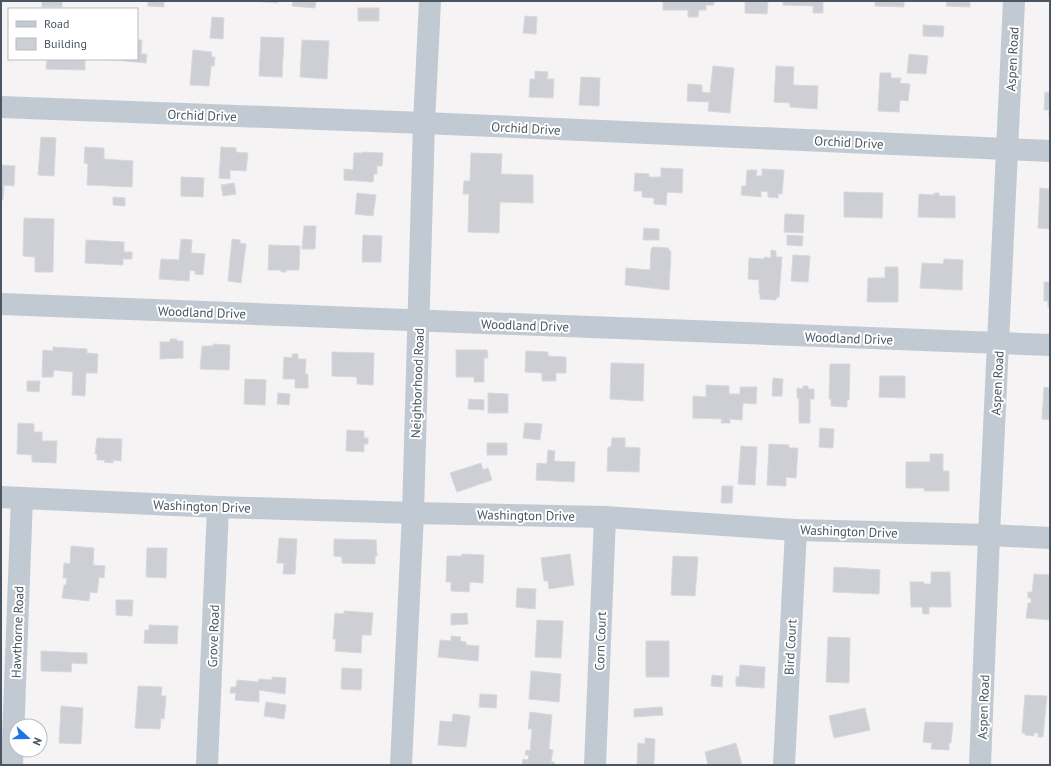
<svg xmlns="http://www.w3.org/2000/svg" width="1051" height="766" font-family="'PT Sans',sans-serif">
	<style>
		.building { fill: #cdcfd5; stroke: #d7d9de }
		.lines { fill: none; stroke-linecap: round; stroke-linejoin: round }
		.minor { stroke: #c1cad2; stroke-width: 22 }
		.labels { text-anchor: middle; stroke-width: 4; stroke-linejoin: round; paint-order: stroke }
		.street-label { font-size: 13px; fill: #4a5661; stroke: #fff }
	</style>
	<rect width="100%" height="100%" fill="#f5f3f3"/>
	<g class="building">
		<rect x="42" y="1" width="20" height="6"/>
		<polygon points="148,1 164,1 164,7 148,6"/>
		<polygon points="251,1 278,1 278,3"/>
		<polygon points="293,1 316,1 315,8 292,6"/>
		<polygon points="663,1 714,1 714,5 706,5 706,10 699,10 698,17 688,17 688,10 663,10"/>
		<polygon points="745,1 768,1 767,14 745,13"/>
		<polygon points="783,1 823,1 823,13 813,13 813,6 783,5"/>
		<polygon points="875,1 904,1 904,7 875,6"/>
		<polygon points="947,1 970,1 970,7 946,6"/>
		<rect x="358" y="8" width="21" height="13"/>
		<polygon points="525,16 537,17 536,34 523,33"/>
		<polygon points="212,17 224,18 223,39 210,38"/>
		<polygon points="923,25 944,26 943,37 923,36"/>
		<polygon points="261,37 284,38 282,77 259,76"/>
		<polygon points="137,40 142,40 141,54 147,54 146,63 105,59 137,59"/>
		<polygon points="302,40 329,41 327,79 300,77"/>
		<polygon points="193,50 212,52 211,57 215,57 214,66 211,66 209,86 190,85"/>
		<polygon points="909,54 928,56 926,74 907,73"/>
		<polygon points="47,59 85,59 85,70 46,69"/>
		<polygon points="713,66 734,68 730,113 708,111 709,102 687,101 688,84 702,85 702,92 710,93"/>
		<polygon points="776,66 794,67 793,85 818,86 817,109 790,107 790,103 774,102"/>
		<polygon points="535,71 548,72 547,79 554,79 553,98 529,97 530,79 535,79"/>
		<polygon points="880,73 891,73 891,78 901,78 900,83 910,84 908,101 900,100 899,112 878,111"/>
		<polygon points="581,77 600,78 599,106 579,105"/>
		<polygon points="1045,92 1050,93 1050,118 1049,118 1049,110 1044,110"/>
		<polygon points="41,137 56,138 54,176 38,175"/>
		<polygon points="85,147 104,148 104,159 133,161 132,187 87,185 88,164 84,163"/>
		<polygon points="221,147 236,148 236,152 248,153 246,171 230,170 230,179 219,178"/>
		<polygon points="363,152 383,153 382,166 377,166 377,174 374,174 373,182 344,180 344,169 353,170 354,153 363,153"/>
		<polygon points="471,153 502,154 501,174 533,175 533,203 500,202 499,233 468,232 469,194 463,194 464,181 470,181"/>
		<polygon points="1,165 15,166 14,186 4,185 3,200 1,200"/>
		<polygon points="661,168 683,169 682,193 667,192 666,205 654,204 654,198 642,197 642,191 634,191 635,173 649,174 649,177 661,177"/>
		<polygon points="762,169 784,170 782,194 778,194 778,198 768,197 768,192 761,191 761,197 741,195 742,186 746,186 747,170 757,170 756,176 762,176"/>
		<polygon points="181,177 204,178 203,197 181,196"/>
		<polygon points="234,183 236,194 223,196 221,185"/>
		<polygon points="1040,188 1050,189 1050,229 1038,228"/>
		<polygon points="844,192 883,193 882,218 844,217"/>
		<polygon points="357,193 376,195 373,216 355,214"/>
		<polygon points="934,193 939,193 939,196 955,196 955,218 918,217 919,194 934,195"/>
		<polygon points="113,197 125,198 125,206 113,205"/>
		<polygon points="785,214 804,215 803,233 784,232"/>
		<polygon points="24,218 54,219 53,272 35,272 35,257 23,256"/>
		<polygon points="304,226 316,226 315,249 302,249"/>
		<polygon points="644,228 659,229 659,240 643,240"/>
		<polygon points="363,235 382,236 381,262 362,262"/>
		<polygon points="787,235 803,236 802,246 787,245"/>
		<polygon points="181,239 192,240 191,253 205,254 203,275 195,274 195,271 190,270 189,281 159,279 161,259 179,260"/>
		<polygon points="232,239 240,240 240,243 246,244 241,283 228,281"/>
		<polygon points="86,240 124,242 124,252 132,252 132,259 123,259 123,265 85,263"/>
		<polygon points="269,245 300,246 299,270 286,270 286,272 281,272 281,270 268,270"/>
		<polygon points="653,247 668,248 671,252 669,290 625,285 626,268 650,270 651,249"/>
		<polygon points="771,250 776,251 776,257 782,257 779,297 777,297 776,300 760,299 760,294 759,294 759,280 748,279 749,258 764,259 764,257 771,258"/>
		<polygon points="793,255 810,256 808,282 791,281"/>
		<polygon points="944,259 963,260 962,290 920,288 922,263 943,264"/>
		<polygon points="885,267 898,267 898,302 867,302 868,278 885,278"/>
		<polygon points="1044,282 1050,282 1050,307 1048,307 1048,301 1044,301"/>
		<polygon points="170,339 177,339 177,341 183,341 183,358 160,359 160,342 170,342"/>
		<polygon points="213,344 230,345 229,370 200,369 202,346 213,346"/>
		<polygon points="53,347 87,349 87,353 98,354 97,373 86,373 85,396 72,395 73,372 54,370 53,377 42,377 43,350 53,351"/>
		<polygon points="456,350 487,350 488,358 484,358 484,382 474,382 474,377 456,377"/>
		<polygon points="526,351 548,352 548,356 566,357 566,373 556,373 556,381 542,381 542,373 525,372"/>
		<polygon points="332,352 374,353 373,385 357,384 357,377 332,376"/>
		<polygon points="292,354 298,354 298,359 306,359 305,374 308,374 308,388 295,388 295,379 283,379 284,357 292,358"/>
		<polygon points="611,363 644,364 643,401 610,399"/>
		<polygon points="830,364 850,364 849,400 847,400 847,407 831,406 831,399 829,399"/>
		<polygon points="880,376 905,376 905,398 879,397"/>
		<polygon points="773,378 783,379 782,396 772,396"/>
		<polygon points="245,379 266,380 265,405 244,404"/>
		<polygon points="27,381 40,381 39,392 27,391"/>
		<polygon points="706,385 729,386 729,394 740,394 740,387 757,387 756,404 743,403 742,420 730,419 730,423 721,423 722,419 693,418 693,396 706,397"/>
		<polygon points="803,386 808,386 808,389 814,389 814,399 810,399 810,423 799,423 799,398 797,398 797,388 803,389"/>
		<polygon points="1044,387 1050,388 1050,420 1042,419"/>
		<polygon points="278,393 290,394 289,405 277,404"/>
		<polygon points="488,393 508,394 508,413 488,413"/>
		<polygon points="469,399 484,400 484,410 468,409"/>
		<polygon points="18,423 34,424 34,432 42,432 42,441 57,441 56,463 32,462 32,455 17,454"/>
		<polygon points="525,423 542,424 540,440 523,438"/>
		<polygon points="820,428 834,429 833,448 819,447"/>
		<polygon points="347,430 364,431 364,438 368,438 368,444 364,444 364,452 346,451"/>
		<polygon points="97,438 122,439 121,461 113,460 113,463 104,462 105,460 97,460 97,454 95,454"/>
		<polygon points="612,438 625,438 625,447 640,448 639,472 607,471 608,447 611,447"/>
		<rect x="487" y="443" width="20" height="12"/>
		<polygon points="769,444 789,445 789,448 798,448 796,478 786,477 786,486 767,485"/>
		<polygon points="741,446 757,447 755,485 738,484"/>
		<polygon points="548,450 555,451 554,461 575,462 574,482 536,480 537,463 547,464"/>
		<polygon points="930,454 943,454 943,471 949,471 949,491 924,491 924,488 906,488 906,462 930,462"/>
		<polygon points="481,463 483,470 488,468 492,480 457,492 450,473"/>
		<polygon points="722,486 733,486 732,503 721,503"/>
		<polygon points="279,538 297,539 295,574 283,574 284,563 277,563"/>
		<polygon points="334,539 376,540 377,556 375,556 375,564 342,563 342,557 334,556"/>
		<polygon points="71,546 94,548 93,565 105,566 104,578 99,577 97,593 90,592 89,601 62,598 64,585 66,585 67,578 63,578 64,563 70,564"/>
		<polygon points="147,548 167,548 166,578 146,577"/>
		<polygon points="462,554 484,555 483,583 470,582 469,592 451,591 451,582 446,582 447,556 462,556"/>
		<polygon points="570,554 574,585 549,589 548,581 544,581 541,558"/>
		<polygon points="673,556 698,557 695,596 671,595"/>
		<polygon points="834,567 880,570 879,594 833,592"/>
		<polygon points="931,572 950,572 951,607 929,607 929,614 923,614 922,607 911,607 910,582 924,582 924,584 931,584"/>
		<polygon points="1034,574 1050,575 1050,620 1026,618 1028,603 1031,603 1031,598 1028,598 1028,592 1032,592"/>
		<polygon points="517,588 536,589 535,609 516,607"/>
		<polygon points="116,600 133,600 132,616 116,615"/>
		<polygon points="344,611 373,613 371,635 362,635 361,653 335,651 336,639 333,639 335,613 344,614"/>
		<polygon points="467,613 468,624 451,625 451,614"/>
		<polygon points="537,620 563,621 561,658 535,657"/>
		<polygon points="149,625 178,626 177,644 144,643 145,630 149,630"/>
		<polygon points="451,636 461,637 460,641 466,642 466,645 479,646 478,661 438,657 440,640 451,641"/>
		<polygon points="828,637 850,638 849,683 826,682"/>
		<rect x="646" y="641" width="23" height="36"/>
		<polygon points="41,651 87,653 87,664 72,663 71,672 41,671"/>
		<polygon points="740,665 765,667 764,688 736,686 736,677 739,677"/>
		<polygon points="342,668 362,669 361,690 341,689"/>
		<polygon points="531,671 561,674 559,702 529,699"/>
		<polygon points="712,675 723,676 722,687 711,686"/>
		<polygon points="272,677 286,678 285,694 259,690 259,702 235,700 236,693 230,693 231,687 236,687 237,680 258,682 259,679 272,680"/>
		<polygon points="138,686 162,687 161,696 166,696 164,719 161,718 160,729 135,728"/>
		<polygon points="480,694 497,695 496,708 479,707"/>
		<polygon points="1025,695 1047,696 1043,737 1038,737 1038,733 1034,733 1034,736 1025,735 1025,733 1022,733"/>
		<polygon points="266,702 286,705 284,719 264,716"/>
		<polygon points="61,706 83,708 81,744 59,743"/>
		<polygon points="662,707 663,715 634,717 634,709"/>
		<polygon points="865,708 870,730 834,738 829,716"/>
		<polygon points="530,712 552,715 549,749 553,750 551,762 555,762 554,765 522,765 523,759 528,760 529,755 525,755 526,750 530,751 532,729 528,729"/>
		<polygon points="453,714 470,716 466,747 438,745 440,721 452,722"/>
		<polygon points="925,722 953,723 951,743 949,743 949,750 931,749 932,743 923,742"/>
		<polygon points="645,738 655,739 654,765 630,765 637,765 638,743 645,744"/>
		<polygon points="736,743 742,765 708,765 705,752"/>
	</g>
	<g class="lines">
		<g class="minor">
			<polyline points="1,107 424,123 1050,151"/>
			<polyline points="1,304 1050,345"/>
			<polyline points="1,497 218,507 413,513 605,517 796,530 989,535 1050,538"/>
			<polyline points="12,765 22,498"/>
			<polyline points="207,765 218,507"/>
			<polyline points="401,765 413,513 424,123 430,1"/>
			<polyline points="595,765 605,517"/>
			<polyline points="784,765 796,530"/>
			<polyline points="980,765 989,535 1014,1"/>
		</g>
	</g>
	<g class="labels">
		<g class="street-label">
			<text transform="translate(1012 59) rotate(-87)" y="5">Aspen Road</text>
			<text transform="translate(202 115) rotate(2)" y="5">Orchid Drive</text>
			<text transform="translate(526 128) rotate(3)" y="5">Orchid Drive</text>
			<text transform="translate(849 142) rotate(3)" y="5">Orchid Drive</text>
			<text transform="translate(202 312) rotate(2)" y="5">Woodland Drive</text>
			<text transform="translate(525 325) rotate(2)" y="5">Woodland Drive</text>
			<text transform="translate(849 338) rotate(2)" y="5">Woodland Drive</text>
			<text transform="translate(417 383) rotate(-88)" y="5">Neighborhood Road</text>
			<text transform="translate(997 383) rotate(-87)" y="5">Aspen Road</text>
			<text transform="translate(202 506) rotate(2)" y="5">Washington Drive</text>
			<text transform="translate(526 515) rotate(1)" y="5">Washington Drive</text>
			<text transform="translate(849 531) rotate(2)" y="5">Washington Drive</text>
			<text transform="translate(17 632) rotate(-88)" y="5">Hawthorne Road</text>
			<text transform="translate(213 636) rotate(-88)" y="5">Grove Road</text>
			<text transform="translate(600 641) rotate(-88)" y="5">Corn Court</text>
			<text transform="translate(790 647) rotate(-87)" y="5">Bird Court</text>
			<text transform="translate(983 707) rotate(-88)" y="5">Aspen Road</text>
		</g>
	</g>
	<rect width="1051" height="766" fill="none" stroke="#4a5661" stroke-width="4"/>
	<rect x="8" y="8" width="130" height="52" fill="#ffffff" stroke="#b7bbc0"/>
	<rect x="16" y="21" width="20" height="6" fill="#c1cad2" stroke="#b7bbc0"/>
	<text x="44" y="28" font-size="12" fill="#4a5661">Road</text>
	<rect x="16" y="38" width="20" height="12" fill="#cdcfd5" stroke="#b7bbc0"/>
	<text x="44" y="48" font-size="12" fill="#4a5661">Building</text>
	<g transform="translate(28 738) rotate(111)"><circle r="19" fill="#ffffff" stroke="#b7bbc0"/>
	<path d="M0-3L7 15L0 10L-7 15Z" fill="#1a73e8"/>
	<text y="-6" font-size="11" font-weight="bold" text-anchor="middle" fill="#4a5661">N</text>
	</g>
</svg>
